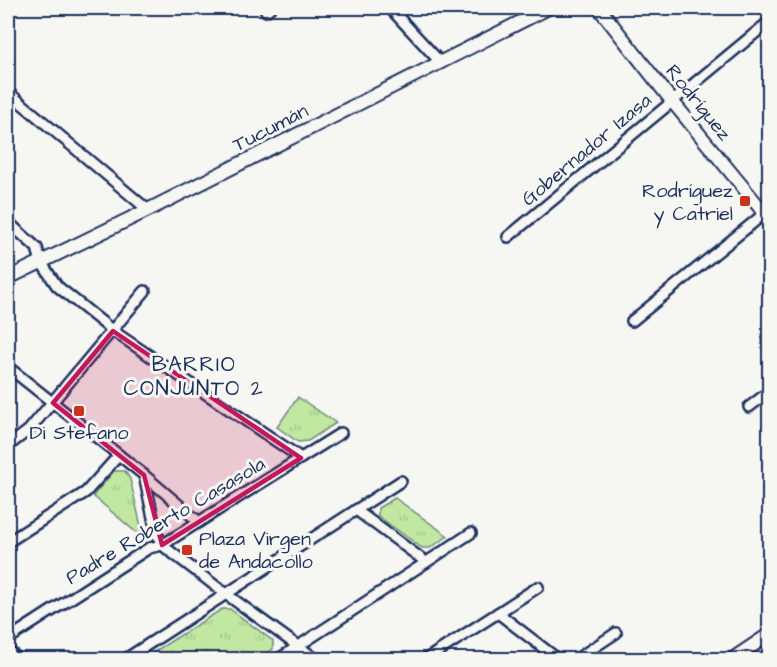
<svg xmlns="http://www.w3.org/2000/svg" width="777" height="667" font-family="'Architects Daughter',sans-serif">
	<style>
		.park { fill: url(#park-tufts); stroke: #6e8b80; stroke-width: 1.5 }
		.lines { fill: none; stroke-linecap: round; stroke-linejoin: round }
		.minor-casing { stroke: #1b2f5e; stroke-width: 14 }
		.major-casing { stroke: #1b2f5e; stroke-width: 16 }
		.minor { stroke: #f6f6f2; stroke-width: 9 }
		.major { stroke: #f6f6f2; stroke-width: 12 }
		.marked { fill: #c2185b; fill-opacity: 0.2; stroke: #c2185b; stroke-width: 4.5; stroke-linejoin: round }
		.poi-dot { fill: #c8321e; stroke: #f6f6f2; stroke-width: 2 }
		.labels { text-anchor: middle; stroke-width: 6; stroke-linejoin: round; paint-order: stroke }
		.street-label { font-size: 20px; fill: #1b2f5e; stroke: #f6f6f2 }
		.poi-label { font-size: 20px; fill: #1b2f5e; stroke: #f6f6f2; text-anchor: end }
		.neighbourhood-label { font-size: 21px; letter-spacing: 1.5px; fill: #1b2f5e; stroke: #f6f6f2 }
	</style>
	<defs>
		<pattern id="park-tufts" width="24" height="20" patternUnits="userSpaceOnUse" patternTransform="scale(1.5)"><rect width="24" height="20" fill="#c1e7a1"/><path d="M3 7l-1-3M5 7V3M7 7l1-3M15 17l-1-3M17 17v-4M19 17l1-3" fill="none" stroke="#a5c68d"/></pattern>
	</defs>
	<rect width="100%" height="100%" fill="#f6f6f2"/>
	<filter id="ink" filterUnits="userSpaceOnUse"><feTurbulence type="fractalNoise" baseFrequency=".0167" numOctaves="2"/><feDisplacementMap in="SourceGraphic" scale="12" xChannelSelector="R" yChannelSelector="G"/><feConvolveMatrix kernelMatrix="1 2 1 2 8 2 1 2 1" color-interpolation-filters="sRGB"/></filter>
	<g filter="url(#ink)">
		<g class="park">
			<polygon points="298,397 336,423 308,441 298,442 277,427"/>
			<polygon points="114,471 125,471 130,479 144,539 93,496"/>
			<polygon points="395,498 448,536 430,548 422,548 378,516 378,508"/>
			<polygon points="222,609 230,609 273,641 273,649 257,659 149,660 146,657"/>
		</g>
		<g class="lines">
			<defs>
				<g id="minor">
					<polyline points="390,8 441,63"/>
					<polyline points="266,11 270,8"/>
					<polyline points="8,92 148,210"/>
					<polyline points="8,222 37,248 41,262 57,286 113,331 301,458"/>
					<polyline points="508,237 770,21"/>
					<polyline points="632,321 770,209"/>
					<polyline points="8,367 144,475 199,522"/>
					<polyline points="749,407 770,391"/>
					<polyline points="8,446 29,430 145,291"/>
					<polyline points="144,475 156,532 162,545 226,594 317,660"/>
					<polyline points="356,510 426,562"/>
					<polyline points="8,542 86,492 119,455"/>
					<polyline points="498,613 559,660"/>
					<polyline points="8,639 149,548 162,545 341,433"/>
					<polyline points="8,650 19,660"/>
					<polyline points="124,660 401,481"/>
					<polyline points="277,660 471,533"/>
					<polyline points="425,660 538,587"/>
					<polyline points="575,660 616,633"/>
				</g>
				<g id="major">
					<polyline points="599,8 672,101 770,220"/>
					<polyline points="8,278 148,210 548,8"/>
					<polyline points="731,660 770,634"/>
				</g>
			</defs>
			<use href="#minor" class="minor-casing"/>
			<use href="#major" class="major-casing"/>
			<use href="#minor" class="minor"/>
			<use href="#major" class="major"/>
		</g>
	</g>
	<path class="marked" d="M113,331L301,458L162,545L144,475L53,403Z"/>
	<g class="poi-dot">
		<rect x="739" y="195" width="12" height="12" rx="3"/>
		<rect x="73" y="405" width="12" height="12" rx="3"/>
		<rect x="181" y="544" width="12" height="12" rx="3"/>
	</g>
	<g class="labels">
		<g class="street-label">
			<text transform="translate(699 102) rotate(51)" y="7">Rodríguez</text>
			<text transform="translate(270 127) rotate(-27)" y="7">Tucumán</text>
			<text transform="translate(586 149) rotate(-40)" y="7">Gobernador Izasa</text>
			<text transform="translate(165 520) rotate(-31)" y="7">Padre Roberto Casasola</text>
		</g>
		<g class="poi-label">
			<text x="733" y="197">Rodríguez<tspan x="733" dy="23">y Catriel</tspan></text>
			<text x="79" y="439" text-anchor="middle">Di Stefano</text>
			<text x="199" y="545" text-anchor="start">Plaza Virgen<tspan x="199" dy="23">de Andacollo</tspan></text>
		</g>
		<g class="neighbourhood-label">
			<text x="194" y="371">BARRIO<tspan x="194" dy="24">CONJUNTO 2</tspan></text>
		</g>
	</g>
	<rect width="777" height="667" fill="none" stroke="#f6f6f2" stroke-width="30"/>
	<rect x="15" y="15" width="747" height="637" fill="none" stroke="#1b2f5e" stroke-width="2" filter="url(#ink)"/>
</svg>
